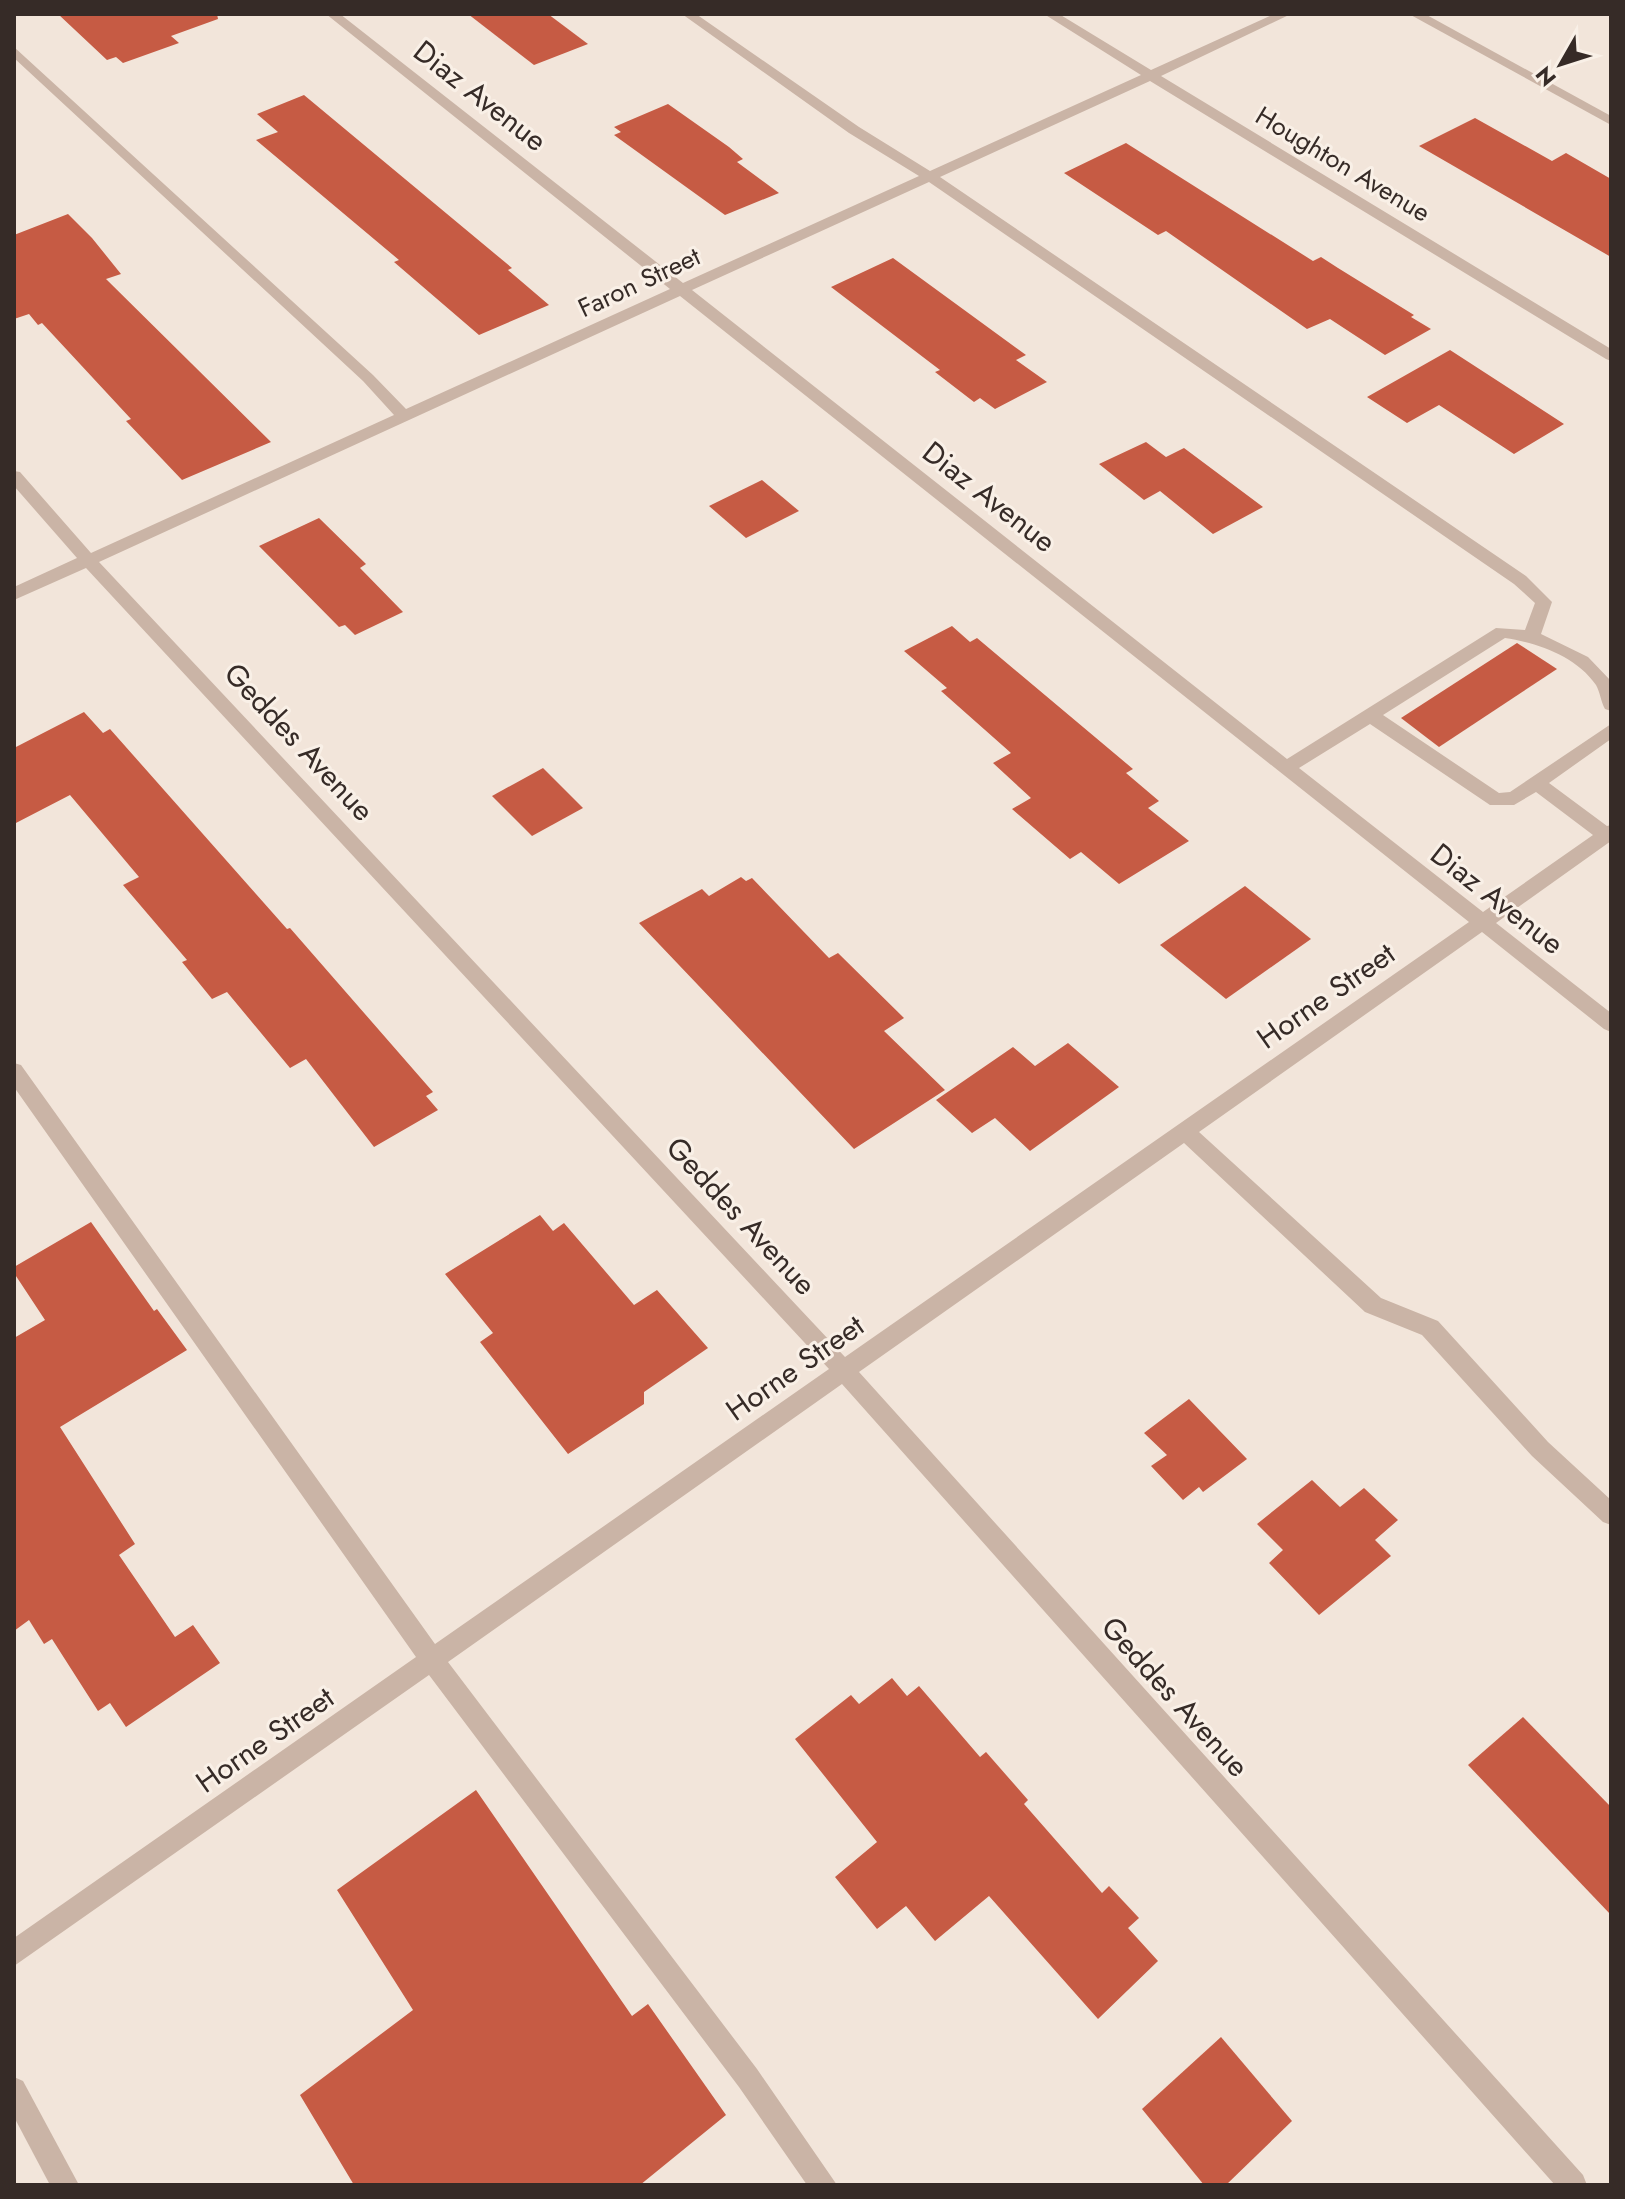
<svg xmlns="http://www.w3.org/2000/svg" width="1625" height="2199" font-family="Jost,sans-serif">
	<style>
		.building { fill: #c65b44 }
		.lines { fill: none; stroke-linecap: round; stroke-linejoin: round }
		.minor { fill: #cab4a6; fill-rule: evenodd }
		.labels { text-anchor: middle; stroke-width: 6; stroke-linejoin: round; paint-order: stroke }
		.far-street-label { font-size: 26px; fill: #362b27; stroke: #f9f0e7 }
		.street-label { font-size: 30px; fill: #362b27; stroke: #f9f0e7 }
	</style>
	<rect width="100%" height="100%" fill="#f2e5da"/>
	<g class="building">
		<polygon points="58,14 217,14 218,19 171,36 179,43 123,63 116,57 107,60"/>
		<polygon points="468,14 548,14 588,44 534,65"/>
		<polygon points="304,95 512,268 508,270 549,305 479,335 394,262 399,260 256,140 278,132 257,114"/>
		<polygon points="668,104 729,147 743,159 737,162 779,193 725,215 614,135 621,132 614,127"/>
		<polygon points="1475,118 1552,161 1566,153 1611,179 1611,257 1419,146"/>
		<polygon points="1126,143 1313,261 1321,257 1338,268 1414,315 1411,317 1431,329 1385,355 1330,319 1307,329 1166,231 1158,235 1064,173"/>
		<polygon points="68,214 92,238 121,274 106,279 271,442 182,480 126,421 131,419 42,323 38,325 29,314 14,319 14,235"/>
		<polygon points="893,258 1026,355 1016,360 1047,382 995,409 980,398 974,402 935,372 940,370 831,287"/>
		<polygon points="1450,350 1564,424 1514,454 1439,405 1407,423 1367,397"/>
		<polygon points="1146,442 1166,457 1184,448 1263,507 1213,534 1160,491 1144,500 1099,464"/>
		<polygon points="762,480 799,511 746,538 709,506"/>
		<polygon points="319,518 366,564 360,568 403,612 355,635 345,625 339,627 259,546"/>
		<polygon points="952,626 970,642 977,638 1133,769 1126,773 1159,801 1148,808 1189,841 1119,884 1081,852 1070,859 1012,809 1031,798 993,763 1011,753 941,691 947,688 904,651"/>
		<polygon points="1517,643 1557,669 1439,747 1401,718"/>
		<polygon points="84,712 103,733 110,729 287,929 290,928 433,1092 426,1096 438,1110 374,1147 306,1059 290,1068 227,992 212,999 182,962 187,960 123,885 139,877 70,795 14,824 14,748"/>
		<polygon points="543,768 583,808 532,836 492,796"/>
		<polygon points="741,877 746,881 752,878 829,958 838,953 904,1018 884,1031 945,1090 854,1149 639,923 702,889 709,896"/>
		<polygon points="1245,886 1311,939 1226,999 1160,945"/>
		<polygon points="1068,1043 1119,1087 1030,1151 995,1118 972,1133 936,1100 1013,1047 1035,1066"/>
		<polygon points="540,1215 553,1231 564,1223 634,1305 657,1290 708,1348 644,1392 644,1404 568,1454 480,1342 493,1333 445,1274"/>
		<polygon points="91,1222 154,1311 157,1309 187,1350 60,1427 135,1544 119,1555 175,1637 193,1625 220,1663 126,1727 110,1703 98,1711 52,1639 44,1644 29,1620 14,1631 14,1338 45,1320 14,1273 14,1267"/>
		<polygon points="1189,1399 1247,1459 1203,1492 1199,1487 1183,1500 1151,1466 1167,1455 1144,1433"/>
		<polygon points="1312,1480 1340,1507 1364,1488 1398,1520 1375,1540 1391,1556 1319,1615 1269,1563 1283,1550 1257,1524"/>
		<polygon points="892,1678 907,1696 919,1686 980,1757 986,1752 1028,1800 1024,1804 1102,1893 1109,1886 1139,1918 1128,1928 1158,1961 1098,2019 989,1896 935,1941 906,1906 877,1929 835,1877 877,1842 795,1739 851,1695 859,1704"/>
		<polygon points="1523,1717 1611,1807 1611,1915 1468,1765"/>
		<polygon points="476,1790 632,2016 648,2004 726,2115 640,2185 354,2185 300,2095 413,2010 337,1890"/>
		<polygon points="1221,2037 1292,2121 1226,2185 1204,2185 1142,2109"/>
	</g>
	<g class="lines">
		<g class="minor">
			<path d="M326,14H340L683,283L919,176L849,133L682,14H696L859,127L930,171L1141,75L1044,14H1059L1151,70L1274,14H1291L1161,76L1611,349V361L1606,359L1150,81L940,177L1526,576L1552,602L1541,634L1588,657L1611,681V711L1605,709C1601,702 1600,692 1596,685C1576,656 1537,643 1505,638L1383,715L1499,793L1510,792L1611,724V739L1549,783L1607,826L1611,825V841L1496,923L1611,1013V1032L1604,1029L1482,932L1199,1132L1381,1298L1438,1321L1548,1442L1611,1500V1525L1603,1522L1532,1456L1422,1335L1365,1312L1184,1143L859,1372L1583,2175L1587,2185H1555L842,1384L448,1662L757,2069L837,2185H807L739,2087L429,1675L14,1966V1938L416,1657L14,1087V1063L21,1065L435,1644L829,1369L86,568L14,600V587L77,558L14,486V471L20,472L91,553L394,415L363,381L14,58V47L373,375L406,409L670,289ZM929,182L1514,584L1535,603L1525,630L1496,628L1287,759L692,290ZM680,296L1469,922L845,1357L99,562ZM1370,724L1490,805H1514L1536,792L1593,835L1483,912L1299,768Z"/>
			<polygon points="1409,14 1425,14 1611,116 1611,125"/>
			<polygon points="14,2077 23,2081 79,2185 50,2185 14,2117"/>
		</g>
	</g>
	<g class="labels">
		<g class="far-street-label">
			<text transform="translate(1343 164) rotate(31)" y="9">Houghton Avenue</text>
			<text transform="translate(639 282) rotate(-25)" y="9">Faron Street</text>
		</g>
		<g class="street-label">
			<text transform="translate(480 96) rotate(38)" y="10">Diaz Avenue</text>
			<text transform="translate(989 497) rotate(38)" y="10">Diaz Avenue</text>
			<text transform="translate(299 742) rotate(47)" y="10">Geddes Avenue</text>
			<text transform="translate(1497 899) rotate(38)" y="10">Diaz Avenue</text>
			<text transform="translate(1326 996) rotate(-35)" y="10">Horne Street</text>
			<text transform="translate(741 1216) rotate(47)" y="10">Geddes Avenue</text>
			<text transform="translate(795 1368) rotate(-35)" y="10">Horne Street</text>
			<text transform="translate(1175 1697) rotate(48)" y="10">Geddes Avenue</text>
			<text transform="translate(265 1740) rotate(-35)" y="10">Horne Street</text>
		</g>
	</g>
	<rect width="1625" height="2199" fill="none" stroke="#362b27" stroke-width="32"/>
	<g transform="translate(1561 64) rotate(231)" stroke="#f9f0e7" stroke-width="6" paint-order="stroke">
	<path d="M0-6L14 30L0 20L-14 30Z" fill="#362b27"/>
	<text y="-12" font-size="22" font-weight="bold" text-anchor="middle" fill="#362b27">N</text>
	</g>
</svg>
